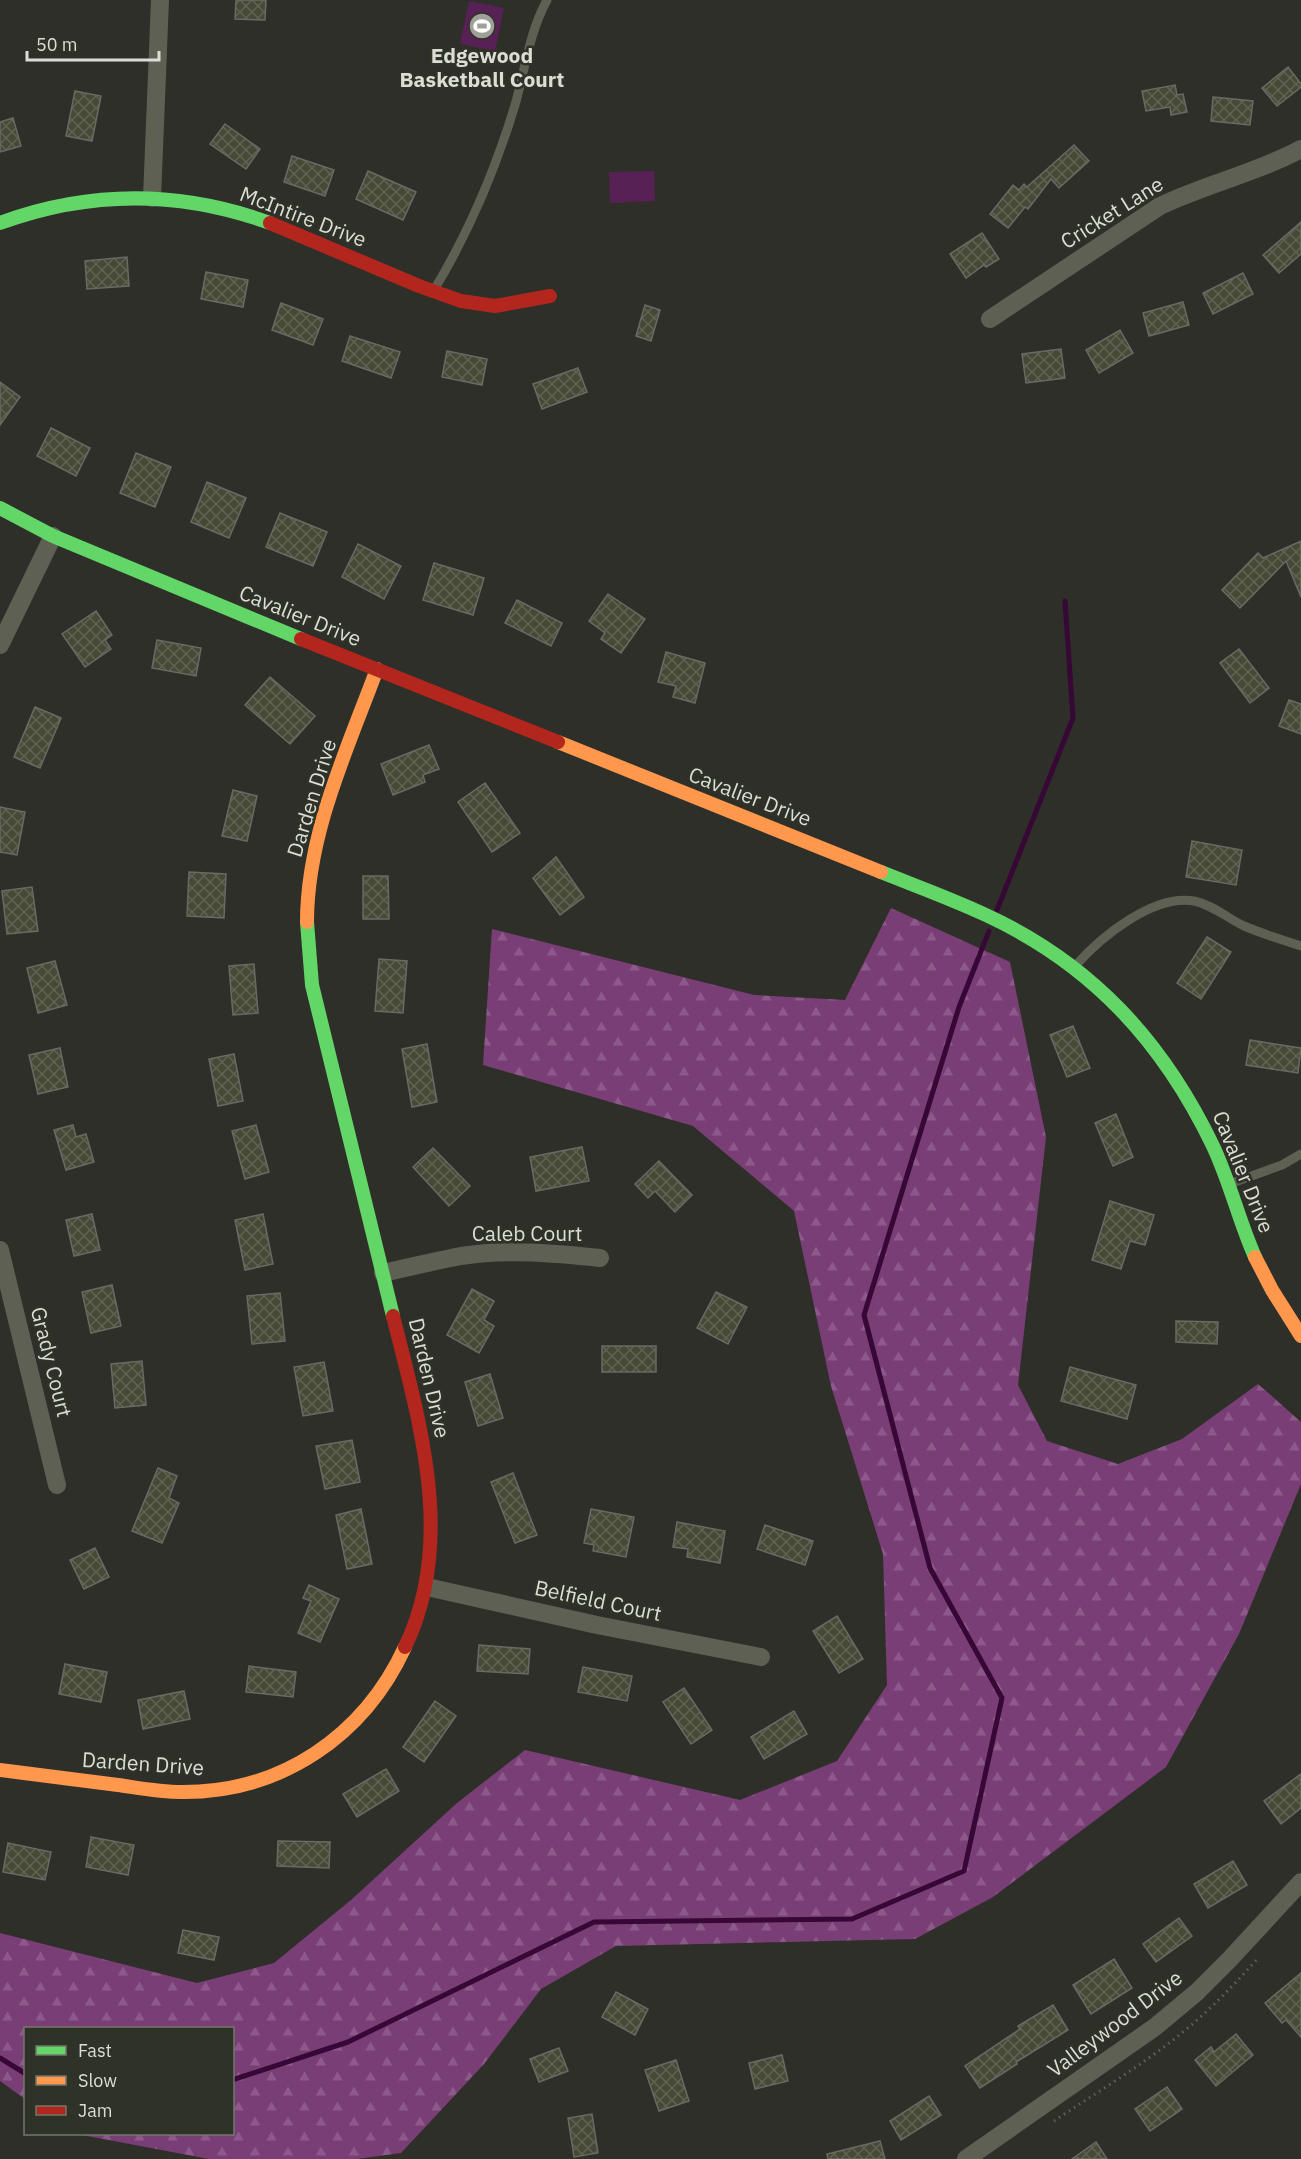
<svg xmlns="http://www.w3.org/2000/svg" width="1301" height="2159" font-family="'IBM Plex Sans',sans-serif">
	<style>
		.forest { fill: url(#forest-firs) }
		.green { fill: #582155 }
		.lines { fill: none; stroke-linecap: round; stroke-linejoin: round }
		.stream { stroke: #370736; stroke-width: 5 }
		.building { fill: url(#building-cross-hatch); stroke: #696a65; stroke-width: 1.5 }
		.path { stroke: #616359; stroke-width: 3; stroke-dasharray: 1.5 4.5; stroke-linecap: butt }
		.lane { stroke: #5e6054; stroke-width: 9 }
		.street { stroke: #5e6054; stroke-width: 18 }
		.fast { stroke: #63d668; stroke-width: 14 }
		.slow { stroke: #ff974d; stroke-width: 14 }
		.jam { stroke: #b3261e; stroke-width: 14 }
		.labels { text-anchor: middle; stroke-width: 5; stroke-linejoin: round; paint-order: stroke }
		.poi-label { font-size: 21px; font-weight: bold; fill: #dcded6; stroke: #2f3226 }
		.street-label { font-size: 21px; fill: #dcded6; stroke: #2f3226 }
	</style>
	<defs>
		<pattern id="forest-firs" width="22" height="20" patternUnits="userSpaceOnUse" patternTransform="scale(1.5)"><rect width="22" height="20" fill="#7a3e77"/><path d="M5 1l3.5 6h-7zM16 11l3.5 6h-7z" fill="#8c598a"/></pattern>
		<pattern id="building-cross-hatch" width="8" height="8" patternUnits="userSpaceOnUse" patternTransform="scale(1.5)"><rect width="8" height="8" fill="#464936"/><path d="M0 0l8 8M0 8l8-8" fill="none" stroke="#606352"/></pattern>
	</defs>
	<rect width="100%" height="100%" fill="#2e2f29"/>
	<polygon class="forest" points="891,908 1010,962 1046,1137 1018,1385 1047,1441 1118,1464 1182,1439 1258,1384 1301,1422 1301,1484 1239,1634 1166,1767 993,1897 915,1939 616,1946 541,1989 484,2064 401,2153 357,2159 209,2159 77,2134 232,2134 232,2028 26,2028 25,2099 0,2081 0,1933 197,1983 274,1963 351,1900 457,1803 525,1750 740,1800 837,1761 887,1685 883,1554 831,1386 794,1211 693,1126 483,1065 492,929 754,995 845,1000"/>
	<g class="green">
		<polygon points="469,1 504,8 495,51 460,44"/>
		<polygon points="654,171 655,201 610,203 609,172"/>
	</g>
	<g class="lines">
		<g class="stream">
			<polyline points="997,910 1073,718 1065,601"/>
			<polyline points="0,2058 26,2074"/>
			<polyline points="232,2080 348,2042 594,1922 852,1919 964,1871 1002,1698 930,1568 864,1315 959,1007 989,931"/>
		</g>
	</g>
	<g class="building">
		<polygon points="236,0 266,0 265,20 235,19"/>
		<polygon points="1288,67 1301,84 1301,87 1277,106 1262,88"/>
		<polygon points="1175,85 1177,95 1183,94 1187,112 1171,115 1170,107 1146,111 1142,91"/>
		<polygon points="75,91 101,96 92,141 66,136"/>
		<polygon points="1213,97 1253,101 1250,125 1211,121"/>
		<polygon points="13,118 21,146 0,152 0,122"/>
		<polygon points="225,124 260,149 246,169 210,144"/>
		<polygon points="1074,145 1089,161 1059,188 1051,179 1028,209 1025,207 1008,228 990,214 1013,185 1019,190 1024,184 1027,187"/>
		<polygon points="292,156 334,170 325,196 284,182"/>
		<polygon points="368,171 416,192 403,220 356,199"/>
		<polygon points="1301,222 1301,254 1279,273 1263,255"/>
		<polygon points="982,233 999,259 986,267 984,265 966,278 950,254"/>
		<polygon points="127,257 129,286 87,289 85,261"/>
		<polygon points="206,272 248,280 243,307 201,299"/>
		<polygon points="1243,273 1253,294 1213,314 1203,293"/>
		<polygon points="1183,302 1189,325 1149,336 1143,313"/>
		<polygon points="281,303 323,319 313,345 272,330"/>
		<polygon points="645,305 660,310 651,341 636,336"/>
		<polygon points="1120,330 1133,353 1099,373 1086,350"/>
		<polygon points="350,336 400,352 391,378 342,361"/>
		<polygon points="1061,349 1065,378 1026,383 1022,354"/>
		<polygon points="447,351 487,359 482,385 442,377"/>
		<polygon points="578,368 587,392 542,409 533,384"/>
		<polygon points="0,382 20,397 0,425"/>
		<polygon points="51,428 90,448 76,476 37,456"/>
		<polygon points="136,453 171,467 155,507 120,493"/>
		<polygon points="207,482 246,498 229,538 191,522"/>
		<polygon points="280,513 327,532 313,566 266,547"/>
		<polygon points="1301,541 1301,597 1286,561 1240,608 1222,590 1258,553 1263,558"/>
		<polygon points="358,544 401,566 384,599 342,577"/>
		<polygon points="434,563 484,578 473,615 423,600"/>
		<polygon points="608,594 645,619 621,653 601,639 605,633 589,621"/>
		<polygon points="517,600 562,623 551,646 505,623"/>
		<polygon points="96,611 112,635 105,640 111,649 85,667 62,634"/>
		<polygon points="157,640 201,648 196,676 152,668"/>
		<polygon points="1239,649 1269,688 1250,703 1220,663"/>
		<polygon points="666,652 705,663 695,703 673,697 676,686 658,682"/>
		<polygon points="270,677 315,716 290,744 245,705"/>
		<polygon points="1289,700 1301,704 1301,734 1279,726"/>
		<polygon points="35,707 61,718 40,768 14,757"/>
		<polygon points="429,745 439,769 423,775 425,782 393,795 381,764"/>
		<polygon points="485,783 520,833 492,852 458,802"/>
		<polygon points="233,790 257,796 247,841 222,836"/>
		<polygon points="0,807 25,812 17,855 0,852"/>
		<polygon points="1192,841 1242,850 1236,885 1186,877"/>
		<polygon points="556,857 584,897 560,915 533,878"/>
		<polygon points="189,872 226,874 224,918 187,916"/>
		<polygon points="363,876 388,876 389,919 363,919"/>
		<polygon points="32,887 38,931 7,934 2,891"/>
		<polygon points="1207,937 1231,952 1201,999 1177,983"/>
		<polygon points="379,959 407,961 403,1013 375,1011"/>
		<polygon points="55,961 67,1005 38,1013 27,968"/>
		<polygon points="254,964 258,1013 233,1015 229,966"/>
		<polygon points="1073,1026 1090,1068 1067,1077 1050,1035"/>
		<polygon points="1250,1040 1301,1048 1298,1073 1246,1065"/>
		<polygon points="427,1044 437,1102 412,1107 402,1049"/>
		<polygon points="60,1048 68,1087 38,1094 29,1055"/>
		<polygon points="234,1054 243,1101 218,1106 209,1059"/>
		<polygon points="1116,1114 1133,1157 1113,1166 1095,1123"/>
		<polygon points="73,1125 76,1137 86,1134 94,1162 66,1170 54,1130"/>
		<polygon points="256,1125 269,1172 245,1179 232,1131"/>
		<polygon points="582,1147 589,1181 536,1191 530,1157"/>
		<polygon points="433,1148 470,1186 449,1206 413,1167"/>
		<polygon points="659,1161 692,1195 675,1212 655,1191 648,1198 635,1184"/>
		<polygon points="1110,1201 1154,1215 1145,1245 1130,1241 1121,1269 1092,1260"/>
		<polygon points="92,1214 100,1250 74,1256 66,1220"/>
		<polygon points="263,1214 273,1264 245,1270 235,1220"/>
		<polygon points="112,1285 121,1326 91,1333 82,1292"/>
		<polygon points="472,1289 494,1301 484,1320 494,1326 479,1353 447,1335"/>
		<polygon points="716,1292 747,1307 728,1344 697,1328"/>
		<polygon points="280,1293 285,1341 252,1344 247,1296"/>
		<polygon points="1176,1321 1218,1322 1217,1344 1176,1342"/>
		<rect x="602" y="1346" width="54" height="26"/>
		<polygon points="142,1361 146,1405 115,1408 111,1364"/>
		<polygon points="324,1362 333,1411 303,1416 294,1367"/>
		<polygon points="1070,1367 1136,1385 1127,1419 1061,1401"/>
		<polygon points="490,1374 503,1418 478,1426 465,1382"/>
		<polygon points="352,1440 360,1482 325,1489 316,1446"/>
		<polygon points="158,1468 177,1476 169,1498 179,1503 162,1543 132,1531"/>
		<polygon points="513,1473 537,1535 515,1543 491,1482"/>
		<polygon points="361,1509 372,1564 347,1569 336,1515"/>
		<polygon points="591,1509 634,1517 626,1557 593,1551 594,1545 584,1543"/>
		<polygon points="677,1522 725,1531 720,1563 687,1557 688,1549 673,1547"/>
		<polygon points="765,1525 813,1541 805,1565 757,1549"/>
		<polygon points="95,1548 109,1577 84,1589 70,1560"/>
		<polygon points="309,1585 339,1599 320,1642 298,1633 311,1601 303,1598"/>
		<polygon points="837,1616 863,1659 839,1673 813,1631"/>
		<polygon points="479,1645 530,1649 528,1674 477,1671"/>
		<polygon points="65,1664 107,1672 101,1702 59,1694"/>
		<polygon points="249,1666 296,1672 293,1697 246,1692"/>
		<polygon points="583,1667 632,1676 627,1701 578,1692"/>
		<polygon points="684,1688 712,1730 691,1744 663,1702"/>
		<polygon points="184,1691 190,1719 143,1729 138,1700"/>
		<polygon points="435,1701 456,1716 424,1762 403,1747"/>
		<polygon points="794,1711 807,1734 764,1759 751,1737"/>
		<polygon points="386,1769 399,1791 357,1817 343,1794"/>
		<polygon points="1301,1774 1301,1808 1281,1824 1264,1801"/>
		<polygon points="91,1837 134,1845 128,1875 86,1867"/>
		<polygon points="278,1841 330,1842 329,1868 277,1866"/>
		<polygon points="8,1843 51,1852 45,1880 3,1872"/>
		<polygon points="1233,1861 1247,1885 1208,1908 1194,1884"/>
		<polygon points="1179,1918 1192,1936 1156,1962 1143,1944"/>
		<polygon points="183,1930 219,1937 214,1960 178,1953"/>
		<polygon points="1114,1959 1132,1988 1091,2014 1073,1985"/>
		<polygon points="1301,1973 1301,2037 1286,2020 1282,2023 1265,2003"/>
		<polygon points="616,1992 648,2009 635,2035 602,2017"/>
		<polygon points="1053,2005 1068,2030 1016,2062 1017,2064 980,2088 965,2066 1020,2029 1018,2026"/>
		<polygon points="1236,2034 1253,2055 1216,2086 1195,2060 1211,2047 1214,2052"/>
		<polygon points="559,2048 568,2071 539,2082 530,2059"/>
		<polygon points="782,2055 788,2081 755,2089 749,2063"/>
		<polygon points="676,2060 689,2101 659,2111 645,2070"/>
		<polygon points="1167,2087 1182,2109 1150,2131 1135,2109"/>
		<polygon points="929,2096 941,2115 901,2140 890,2121"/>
		<polygon points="592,2114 598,2153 574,2157 568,2118"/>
		<polygon points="880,2141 885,2159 828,2159 827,2154"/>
		<polygon points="1096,2142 1107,2159 1072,2159"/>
	</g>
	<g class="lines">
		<path class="path" d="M1054,2121C1097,2092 1143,2065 1183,2032C1211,2009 1235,1984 1259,1957"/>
		<g class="lane">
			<path d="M434,290C469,232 495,171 515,105C525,70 529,33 547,0"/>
			<path d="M1076,965C1101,937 1153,894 1194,901C1213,905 1227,918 1244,926C1263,934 1282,940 1301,946"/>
			<polyline points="1232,1183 1282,1165 1301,1154"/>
		</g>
		<g class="street">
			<polyline points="152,198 160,0"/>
			<path d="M990,319L1160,206C1206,184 1256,173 1301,149"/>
			<polyline points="0,645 53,536"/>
			<polyline points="0,1250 57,1485"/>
			<path d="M383,1273C409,1267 435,1261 461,1256C506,1249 554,1253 600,1258"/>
			<polyline points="427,1587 597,1625 761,1657"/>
			<polyline points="966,2159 1155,2027 1197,1992 1229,1960 1301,1882"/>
		</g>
		<g class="fast">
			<path d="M0,223C90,190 179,190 270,223"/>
			<polyline points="0,508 53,536 301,639"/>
			<path d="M881,872C916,886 952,899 986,915C1092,964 1163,1042 1213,1146C1230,1182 1239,1221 1255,1257"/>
			<polyline points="307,922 312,985 393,1316"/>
		</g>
		<g class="slow">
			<polyline points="558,742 881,872"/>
			<path d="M307,922C307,834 347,750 377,669"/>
			<polyline points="1255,1257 1272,1290 1301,1336"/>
			<path d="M0,1770C39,1775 78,1780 118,1785C139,1788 160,1792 181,1792C281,1793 364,1736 405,1647"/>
		</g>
		<g class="jam">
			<polyline points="270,223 419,286 461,301 495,306 550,296"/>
			<polyline points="301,639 558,742"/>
			<path d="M393,1316C420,1424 456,1541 405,1647"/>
		</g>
	</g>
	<defs>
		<symbol id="stadium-disc" viewBox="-11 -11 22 22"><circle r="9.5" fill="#9fa199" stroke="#2f3226"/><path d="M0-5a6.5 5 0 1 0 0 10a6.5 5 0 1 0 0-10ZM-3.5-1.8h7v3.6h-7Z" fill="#fff"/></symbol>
	</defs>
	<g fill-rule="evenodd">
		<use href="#stadium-disc" x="467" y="11" width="30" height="30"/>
	</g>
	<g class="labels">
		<g class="poi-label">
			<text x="482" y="63">Edgewood<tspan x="482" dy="24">Basketball Court</tspan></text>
		</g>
		<g class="street-label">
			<text transform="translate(1112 213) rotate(-32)" y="7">Cricket Lane</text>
			<text transform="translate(303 217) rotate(21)" y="7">McIntire Drive</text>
			<text transform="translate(300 616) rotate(22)" y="7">Cavalier Drive</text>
			<text transform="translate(750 797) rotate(21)" y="7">Cavalier Drive</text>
			<text transform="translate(312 798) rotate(-73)" y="7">Darden Drive</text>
			<text transform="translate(1243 1172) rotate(68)" y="7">Cavalier Drive</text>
			<text x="527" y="1241">Caleb Court</text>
			<text transform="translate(51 1362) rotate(76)" y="7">Grady Court</text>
			<text transform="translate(429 1378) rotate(77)" y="7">Darden Drive</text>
			<text transform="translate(598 1601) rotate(12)" y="7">Belfield Court</text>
			<text transform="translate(143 1764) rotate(4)" y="7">Darden Drive</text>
			<text transform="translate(1115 2024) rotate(-37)" y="7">Valleywood Drive</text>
		</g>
	</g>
	<rect x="24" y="2027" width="210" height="108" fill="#2f3226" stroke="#74776c" stroke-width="1.5"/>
	<rect x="36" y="2046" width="30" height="9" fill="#63d668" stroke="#74776c" stroke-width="1.5"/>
	<text x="78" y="2057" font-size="18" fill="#dcded6">Fast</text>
	<rect x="36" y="2076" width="30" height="9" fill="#ff974d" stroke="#74776c" stroke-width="1.5"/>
	<text x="78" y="2087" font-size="18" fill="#dcded6">Slow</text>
	<rect x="36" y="2106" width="30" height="9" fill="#b3261e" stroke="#74776c" stroke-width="1.5"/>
	<text x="78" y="2117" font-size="18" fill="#dcded6">Jam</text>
	<path d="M27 51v9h132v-9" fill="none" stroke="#dcded6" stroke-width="3"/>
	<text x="36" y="51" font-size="18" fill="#dcded6" stroke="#2f3226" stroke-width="4.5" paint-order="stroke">50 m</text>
</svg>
